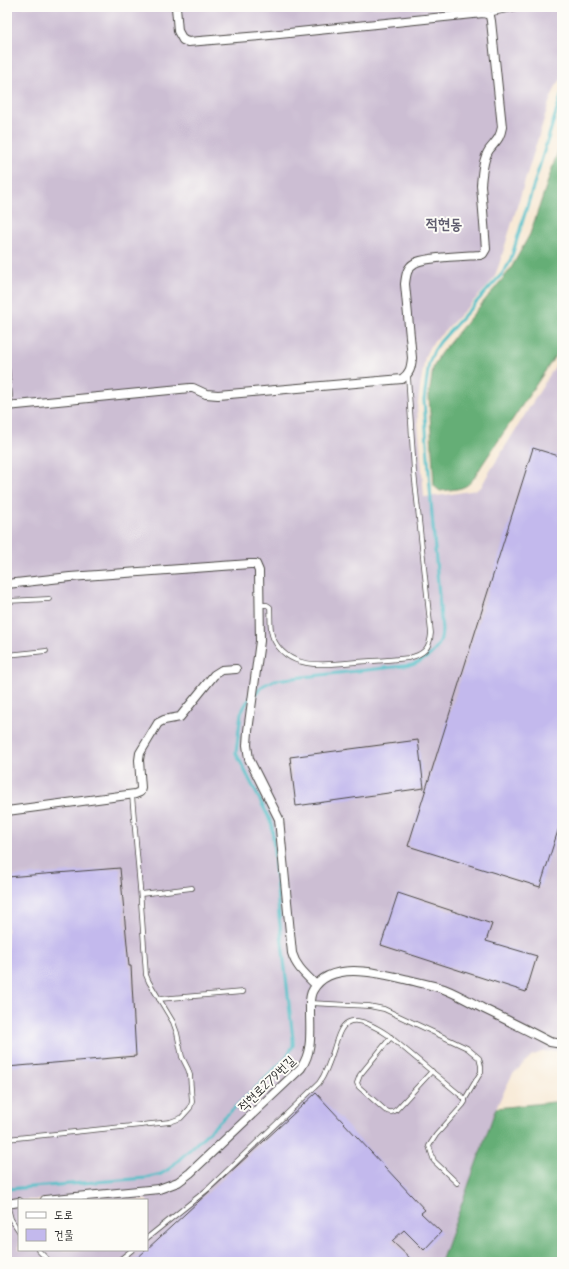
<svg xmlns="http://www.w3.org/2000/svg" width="569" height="1269" font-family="Mynerve,'Poor Story',sans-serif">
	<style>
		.industrial { fill: #ccbed3; fill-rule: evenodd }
		.forest { fill: #65ae76; stroke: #486c50 }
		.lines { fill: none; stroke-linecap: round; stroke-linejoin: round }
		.stream { stroke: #50bec7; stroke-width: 3 }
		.building { fill: #c3b9ed }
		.lane-casing { stroke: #4a4744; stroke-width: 5.5 }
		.street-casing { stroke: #4a4744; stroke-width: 10 }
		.lane { stroke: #fff; stroke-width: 4 }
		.street { stroke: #fff; stroke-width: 8 }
		.labels { text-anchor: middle; stroke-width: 4; stroke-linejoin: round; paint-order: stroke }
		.street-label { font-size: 13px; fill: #2b2b2b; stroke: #fdfcf7 }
		.quarter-label { font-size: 15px; font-weight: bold; fill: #605d6f; stroke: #fdfcf7 }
	</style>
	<rect width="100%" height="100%" fill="#fdfcf7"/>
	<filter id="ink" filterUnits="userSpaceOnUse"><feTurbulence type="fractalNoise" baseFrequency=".025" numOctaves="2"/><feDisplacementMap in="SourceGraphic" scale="8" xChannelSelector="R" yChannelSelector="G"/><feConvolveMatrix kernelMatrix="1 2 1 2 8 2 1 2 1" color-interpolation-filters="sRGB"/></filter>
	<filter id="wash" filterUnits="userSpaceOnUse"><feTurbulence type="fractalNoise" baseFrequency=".012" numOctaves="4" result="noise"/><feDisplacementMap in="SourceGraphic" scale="16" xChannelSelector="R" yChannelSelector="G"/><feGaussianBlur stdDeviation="0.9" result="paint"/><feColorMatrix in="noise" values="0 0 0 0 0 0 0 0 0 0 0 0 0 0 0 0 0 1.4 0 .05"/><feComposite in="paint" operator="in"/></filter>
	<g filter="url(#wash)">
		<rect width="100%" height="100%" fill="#f7e7d1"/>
		<path class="industrial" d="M7,7H562V78L556,86L549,103L499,265L494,278L488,286L430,346L425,356L417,408L424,497L445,495L476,490L481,487L487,476L562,355V1050L542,1052L531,1056L512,1075L496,1108L441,1262H7ZM19,1200H147V1250H19Z"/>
		<g class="forest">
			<path d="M562,139V346L482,465C468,489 467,488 440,491L434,486L429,396L433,368L440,354L510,270L530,234Z"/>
			<polygon points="553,1102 562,1102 562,1262 441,1262 496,1108"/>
		</g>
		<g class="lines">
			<g class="stream">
				<path d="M255,694L264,685L275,680L412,665C428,659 442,648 442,630L432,515L424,400L429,363L434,351L440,342L502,274L510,262L562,93"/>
				<polyline points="7,1189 146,1178 161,1174 169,1169 261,1083 285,1059 293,1046 293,1039 279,916 272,826 270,820 236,753 241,713 247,702 251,698"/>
			</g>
		</g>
		<g id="blocks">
			<g class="building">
				<polygon points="533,448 562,457 562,818 540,887 408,846"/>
				<polygon points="418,740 424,788 296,806 290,757"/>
				<polygon points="120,868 129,966 131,966 136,1056 7,1067 7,877"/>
				<polygon points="398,893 492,924 486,941 537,956 526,992 381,945"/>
				<polygon points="316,1093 425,1210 421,1213 441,1232 424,1250 404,1230 392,1241 414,1262 133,1262"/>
			</g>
		</g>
	</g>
	<g filter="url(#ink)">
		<use href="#blocks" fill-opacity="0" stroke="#4a4744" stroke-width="1"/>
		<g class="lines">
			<defs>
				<g id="lane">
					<polyline points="488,14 522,7"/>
					<polyline points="7,365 11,405"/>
					<polyline points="7,601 49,599"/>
					<path d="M260,605H267L270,607C271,617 269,629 273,638C288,671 326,665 356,662C373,661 391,660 408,658C423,655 430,649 431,633L414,472L408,375"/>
					<polyline points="7,655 46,651"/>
					<polyline points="141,894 192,888"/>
					<polyline points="159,999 243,992"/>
					<polyline points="310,1003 369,1006 384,1009 467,1048 479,1058 481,1066 481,1072 465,1099"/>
					<path d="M391,1037L360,1075L357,1083L359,1087L385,1110C390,1113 393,1113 397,1109L432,1071"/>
					<polyline points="7,1139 170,1122 181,1118 190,1108 192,1102 190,1075 188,1069 182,1057 177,1033 173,1022 149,982 146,975 140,888 132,795"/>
					<polyline points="7,1204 11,1219 19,1231"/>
					<path d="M147,1238L208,1189L319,1083C344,1048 328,995 388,1035L465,1099V1102L463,1105L436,1135L429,1146L434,1161L457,1183"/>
					<polyline points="38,1250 50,1262"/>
					<polyline points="117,1262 132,1250"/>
				</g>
				<g id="street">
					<path d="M7,406L190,388H193L206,394L218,395L402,379C410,373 411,368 412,358L405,284C406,275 407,267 415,263C425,257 467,256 480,255L483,254L486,249L481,185C482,174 483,159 489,150C496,141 500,139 502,127L491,21L490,16L487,14L483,13L260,36L188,42L183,40L178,31L176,7"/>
					<path d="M7,584L70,577L250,564H256L259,571L260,641L248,731L247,745L249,759L279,819L292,953C296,967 306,975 316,985"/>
					<polyline points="7,811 135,794 140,792 141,788 139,760 140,753 158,723 164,720 180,717 214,675 222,670 236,669"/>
					<path d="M45,1200L159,1189L178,1182L190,1173L301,1068C313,1051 310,1031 310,1010C310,1004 309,996 313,990C331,959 382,974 409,980C420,983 433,985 444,989C457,994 469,1001 482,1008C505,1019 527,1030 550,1042L562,1044"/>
					<polyline points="7,1204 19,1202"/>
				</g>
			</defs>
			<use href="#lane" class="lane-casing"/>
			<use href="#street" class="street-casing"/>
			<use href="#lane" class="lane"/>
			<use href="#street" class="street"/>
		</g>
	</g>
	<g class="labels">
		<g class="street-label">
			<text transform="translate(266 1083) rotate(-44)" y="5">적현로279번길</text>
		</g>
		<g class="quarter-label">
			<text x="444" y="229">적현동</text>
		</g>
	</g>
	<rect width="569" height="1269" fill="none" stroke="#fdfcf7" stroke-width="24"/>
	<rect x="18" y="1199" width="130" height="52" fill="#fdfcf7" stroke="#a9a8a5"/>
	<rect x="26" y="1212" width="20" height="6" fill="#ffffff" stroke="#a9a8a5"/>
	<text x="54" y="1219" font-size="12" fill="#2b2b2b">도로</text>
	<rect x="26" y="1229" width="20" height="12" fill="#c3b9ed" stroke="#a9a8a5"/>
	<text x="54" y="1239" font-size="12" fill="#2b2b2b">건물</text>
</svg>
